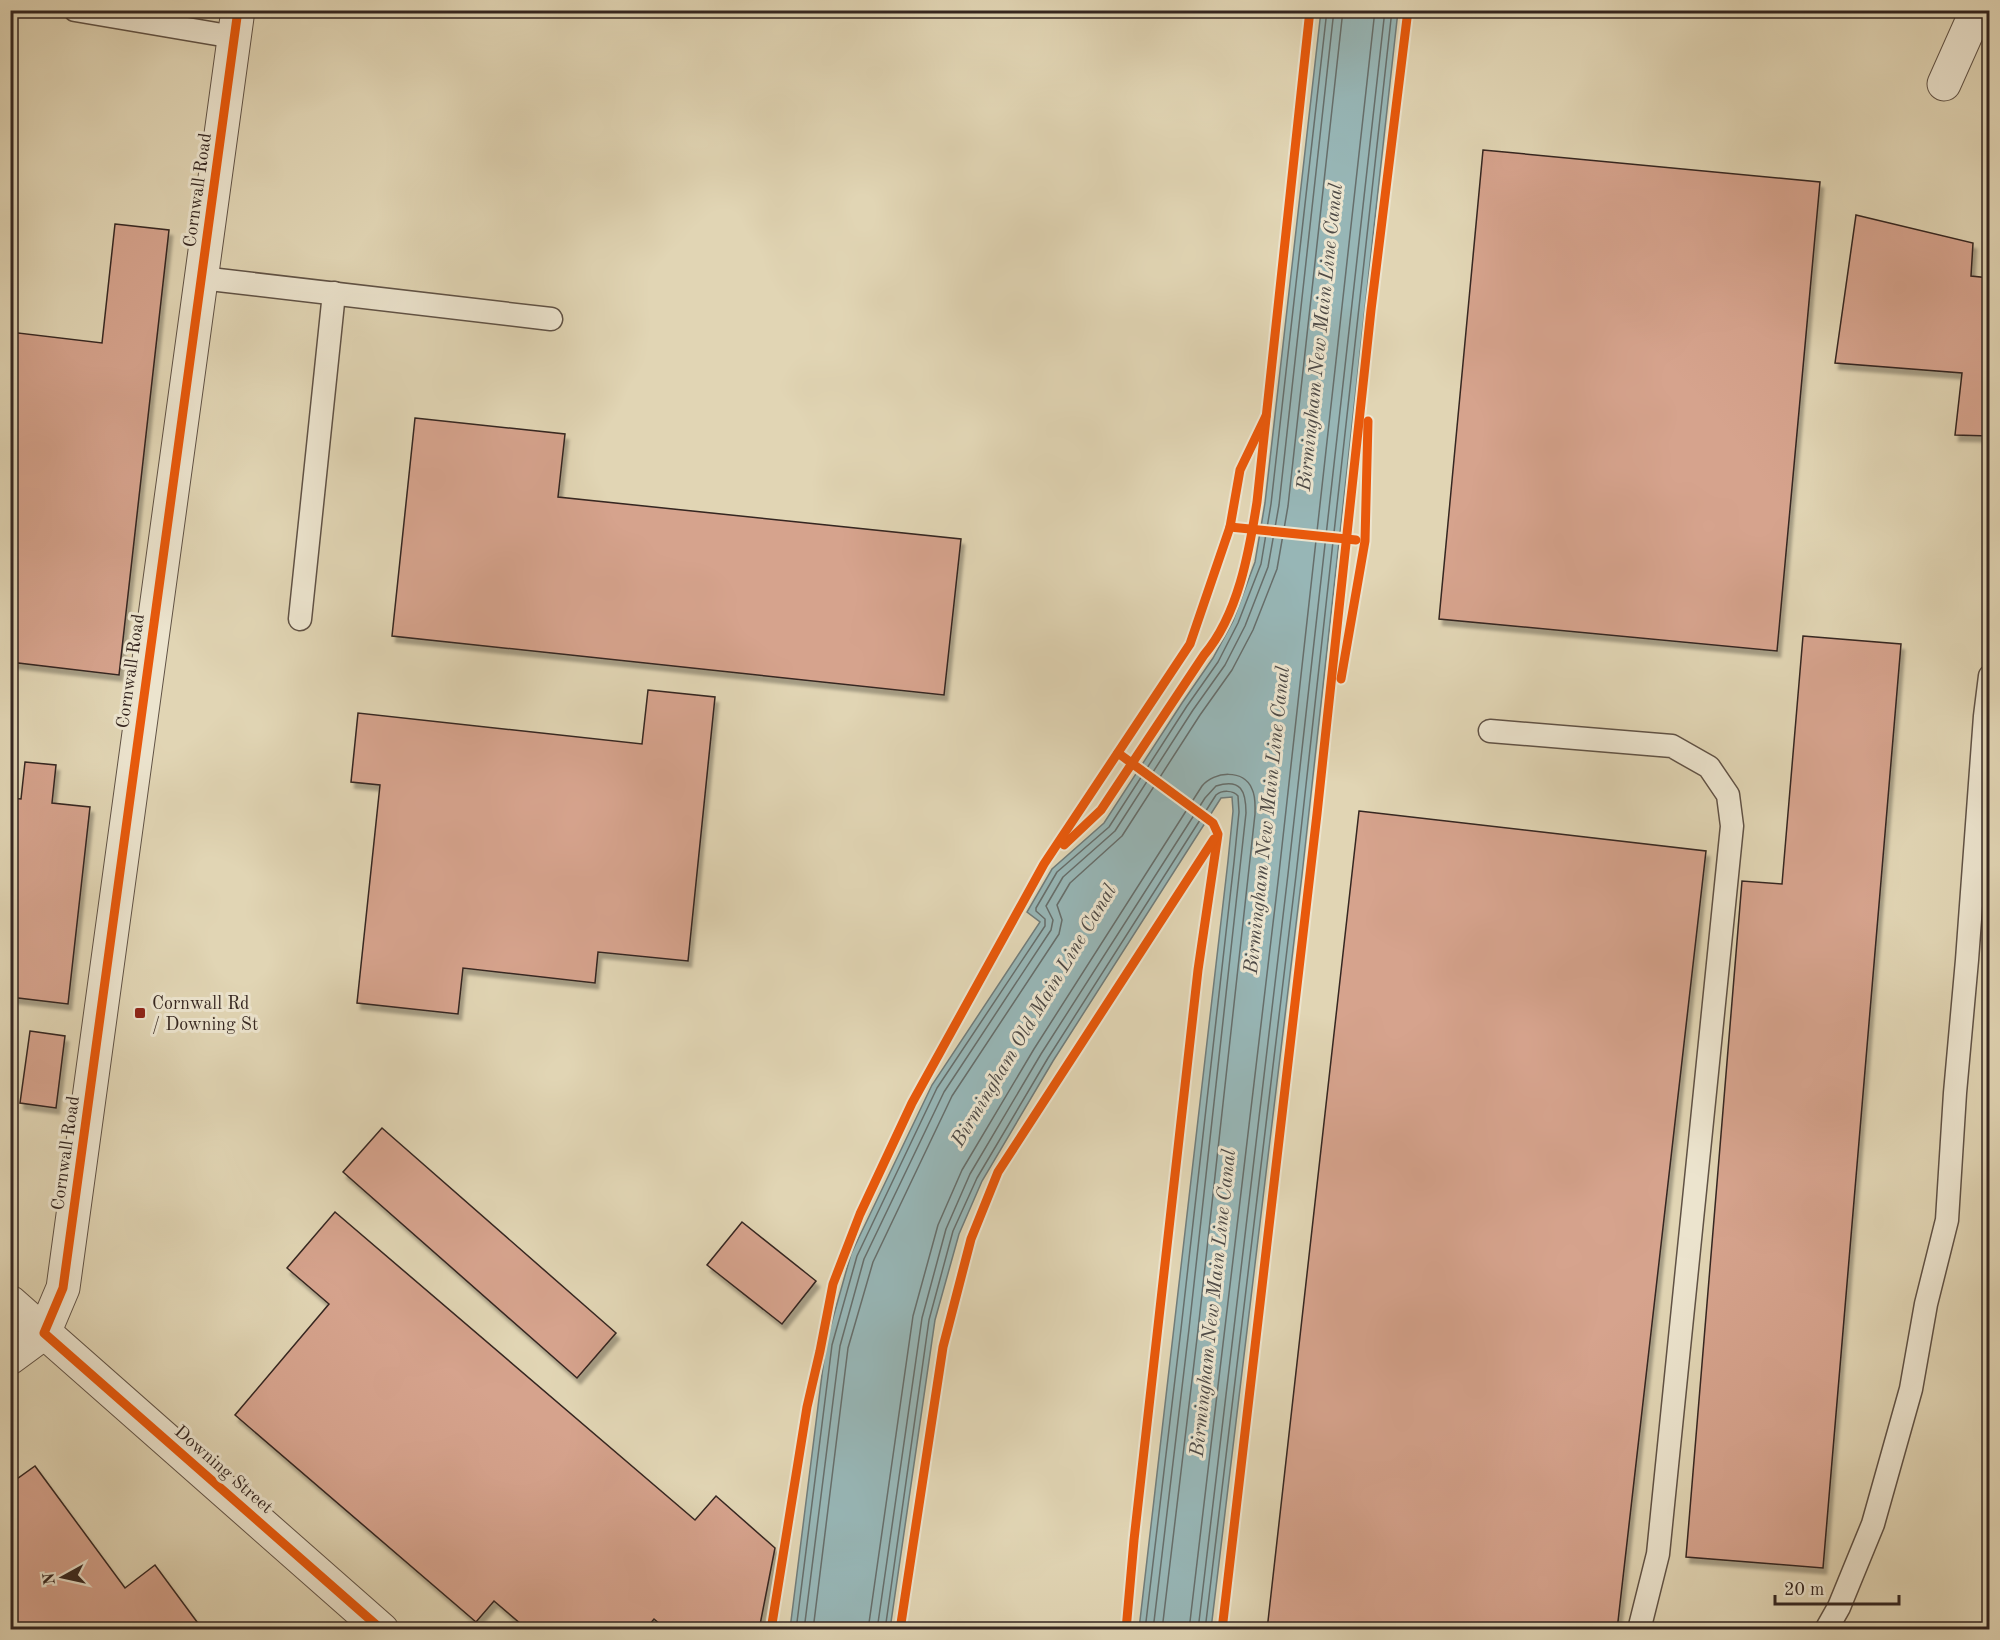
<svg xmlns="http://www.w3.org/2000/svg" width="2000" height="1640" font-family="'Old Standard TT',serif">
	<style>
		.water { fill: #97b6b6; stroke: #707c7a; stroke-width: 1.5 }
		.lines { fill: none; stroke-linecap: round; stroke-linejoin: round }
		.shore { stroke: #666e6b; stroke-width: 1.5 }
		.building { fill: #d6a38d; stroke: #352620; stroke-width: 1.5; filter: url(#shadow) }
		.service-casing { stroke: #605245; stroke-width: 25 }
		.minor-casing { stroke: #605245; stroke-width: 35 }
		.tertiary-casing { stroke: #605245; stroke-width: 35 }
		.service { stroke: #ece4ce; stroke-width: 22 }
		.minor { stroke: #ece4ce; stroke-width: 33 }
		.tertiary { stroke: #ece4ce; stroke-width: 33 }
		.cycleway-casing { stroke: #ece4ce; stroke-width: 13 }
		.cycleway { stroke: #e8590c; stroke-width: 9 }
		.poi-dot { fill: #8f2418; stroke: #ece4ce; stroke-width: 2 }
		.labels { text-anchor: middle; stroke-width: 6; stroke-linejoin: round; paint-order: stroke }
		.street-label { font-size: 18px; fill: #352620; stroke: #ece4ce }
		.poi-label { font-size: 18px; fill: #352620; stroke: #ece4ce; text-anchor: start }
		.water-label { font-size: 20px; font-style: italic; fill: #4e4a46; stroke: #ece4ce }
	</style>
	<defs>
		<filter id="shadow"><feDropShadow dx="3.5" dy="6" stdDeviation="1.5" flood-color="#0004"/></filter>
	</defs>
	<rect width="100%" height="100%" fill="#e1d5b4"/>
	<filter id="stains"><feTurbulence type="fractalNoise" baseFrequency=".00333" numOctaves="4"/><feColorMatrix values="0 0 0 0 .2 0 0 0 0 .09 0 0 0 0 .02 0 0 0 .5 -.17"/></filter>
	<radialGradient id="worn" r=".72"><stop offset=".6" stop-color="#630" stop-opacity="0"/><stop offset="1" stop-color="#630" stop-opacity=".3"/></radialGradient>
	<polygon class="water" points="1321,11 1398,11 1302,875 1211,1629 1139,1629 1228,861 1233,811 1232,797 1221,798 1053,1061 982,1181 959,1234 935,1320 890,1629 790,1629 826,1343 851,1254 932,1085 1040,922 1027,912 1052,869 1104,823 1182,703 1213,658 1233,621 1255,562 1265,503"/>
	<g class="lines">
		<g class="shore">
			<polyline points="796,1630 832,1345 857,1256 937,1088 1045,926 1045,919 1036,911 1036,908 1057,872 1109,827 1187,706 1218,662 1238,623 1261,564 1271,504 1327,10"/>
			<polyline points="804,1630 840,1346 864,1259 944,1092 1051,930 1053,920 1046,906 1063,877 1115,831 1193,710 1225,665 1245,626 1268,567 1279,505 1334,10"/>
			<polyline points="813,1630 848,1348 873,1262 952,1096 1059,934 1062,920 1057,905 1070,883 1122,836 1200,715 1232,670 1253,630 1277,569 1288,506 1343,10"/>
			<path d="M868,1630L913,1316L938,1225L962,1170L1034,1049L1202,786C1214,771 1244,769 1252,789C1256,797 1255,806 1255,814L1198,1330L1162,1630"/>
			<path d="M877,1630L922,1318L946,1229L970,1174L1041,1054L1205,798L1216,786C1241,778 1246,791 1246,813L1189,1329L1153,1630"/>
			<path d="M885,1630L929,1320L953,1231L977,1178L1048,1058L1216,795C1222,790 1233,790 1238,796L1239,812L1234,862L1181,1329L1145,1630"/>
			<polyline points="1189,1630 1279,873 1375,10"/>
			<polyline points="1198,1630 1288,874 1385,10"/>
			<polyline points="1205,1630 1296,875 1392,10"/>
		</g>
	</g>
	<g class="building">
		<polygon points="1483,150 1820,182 1777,651 1439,619"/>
		<polygon points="1856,215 1973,243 1971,276 1990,278 1990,436 1955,435 1962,373 1835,363"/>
		<polygon points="115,224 169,230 119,675 10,662 10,332 102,343"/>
		<polygon points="415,418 565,434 558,497 961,539 944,695 392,636"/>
		<polygon points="1803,636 1901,644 1823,1568 1686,1557 1742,881 1782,884"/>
		<polygon points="648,690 715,697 688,961 598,952 595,983 463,968 458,1014 357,1003 380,785 351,782 358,713 642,744"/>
		<polygon points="25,762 56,765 52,803 90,807 68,1004 10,997 10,798 21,799"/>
		<polygon points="1359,811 1706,851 1617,1630 1267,1630"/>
		<polygon points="30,1031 65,1036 56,1108 20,1103"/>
		<polygon points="382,1128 616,1333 577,1378 343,1172"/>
		<polygon points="335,1212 695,1520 716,1496 775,1548 759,1630 667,1630 654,1619 645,1630 528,1630 494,1601 476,1622 235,1415 329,1304 287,1268"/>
		<polygon points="742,1222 816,1281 782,1324 707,1265"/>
		<polygon points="35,1466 125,1588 155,1565 203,1630 10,1630 10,1484"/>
	</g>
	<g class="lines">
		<defs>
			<g id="service">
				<polyline points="75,10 234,37"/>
				<polyline points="201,278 551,319"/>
				<polyline points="300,619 334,293"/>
				<polyline points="1490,731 1672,746 1709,767 1728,795 1732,826 1658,1554 1639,1630"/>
				<polyline points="1826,1630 1839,1607 1873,1524 1911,1389 1926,1304 1947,1220 1955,1093 1967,960 1985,716 1990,676"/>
			</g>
			<g id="minor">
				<polyline points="1944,84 1977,10"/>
				<polyline points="10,1358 44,1333 63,1288 238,10"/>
			</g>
			<polyline id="tertiary" points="10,1302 382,1630"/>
		</defs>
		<use href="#service" class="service-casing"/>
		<use href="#minor" class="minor-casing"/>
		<use href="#tertiary" class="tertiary-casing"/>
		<use href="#service" class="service"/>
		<use href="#minor" class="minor"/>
		<use href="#tertiary" class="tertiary"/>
		<defs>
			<g id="cycleway">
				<polyline points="238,10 63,1288 44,1333 382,1630"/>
				<polyline points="1230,527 1356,540"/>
				<polyline points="1341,679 1365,541 1368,421"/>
				<polyline points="1118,753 1213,823 1218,834 1198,970 1134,1540 1126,1630"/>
				<path d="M1064,845L1101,810L1204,655C1238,615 1249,553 1257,502L1310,10"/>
				<polyline points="771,1630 807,1407 820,1351 833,1284 860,1214 912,1103 1044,864 1190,644 1230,527 1240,470 1266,416"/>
				<polyline points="900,1630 943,1347 971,1239 998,1172 1214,839"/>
				<polyline points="1222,1630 1317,814 1371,310 1408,10"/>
			</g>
		</defs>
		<use href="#cycleway" class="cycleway-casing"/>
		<use href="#cycleway" class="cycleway"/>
	</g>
	<rect class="poi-dot" x="134" y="1007" width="12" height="12" rx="3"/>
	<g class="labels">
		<g class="street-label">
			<text transform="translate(197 190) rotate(-82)" y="6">Cornwall Road</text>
			<text transform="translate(130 671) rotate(-82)" y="6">Cornwall Road</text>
			<text transform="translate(65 1153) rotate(-82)" y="6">Cornwall Road</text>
			<text transform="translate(224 1469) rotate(41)" y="6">Downing Street</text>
		</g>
		<g class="poi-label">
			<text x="152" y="1009">Cornwall Rd<tspan x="152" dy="21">/ Downing St</tspan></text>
		</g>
		<g class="water-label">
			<text transform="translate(1319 337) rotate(-84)" y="7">Birmingham New Main Line Canal</text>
			<text transform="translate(1266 820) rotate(-84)" y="7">Birmingham New Main Line Canal</text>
			<text transform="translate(1033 1015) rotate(-59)" y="7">Birmingham Old Main Line Canal</text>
			<text transform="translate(1212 1303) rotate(-84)" y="7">Birmingham New Main Line Canal</text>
		</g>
	</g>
	<rect width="2000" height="1640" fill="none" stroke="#e1d5b4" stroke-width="36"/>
	<rect x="12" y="12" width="1976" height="1616" fill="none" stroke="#352620" stroke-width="3"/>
	<rect x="18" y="18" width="1964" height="1604" fill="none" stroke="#352620" stroke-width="1.5"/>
	<g transform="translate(63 1577) rotate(262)" stroke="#ece4ce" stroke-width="4.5" paint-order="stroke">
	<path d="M0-4.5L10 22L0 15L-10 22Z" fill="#352620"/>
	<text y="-9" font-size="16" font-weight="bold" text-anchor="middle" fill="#352620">N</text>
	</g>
	<path d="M1775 1595v9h124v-9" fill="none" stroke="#352620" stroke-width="3"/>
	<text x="1784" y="1595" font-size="18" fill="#352620" stroke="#ece4ce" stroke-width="4.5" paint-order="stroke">20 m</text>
	<rect width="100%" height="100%" filter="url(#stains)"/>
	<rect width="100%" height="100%" fill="url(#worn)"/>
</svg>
